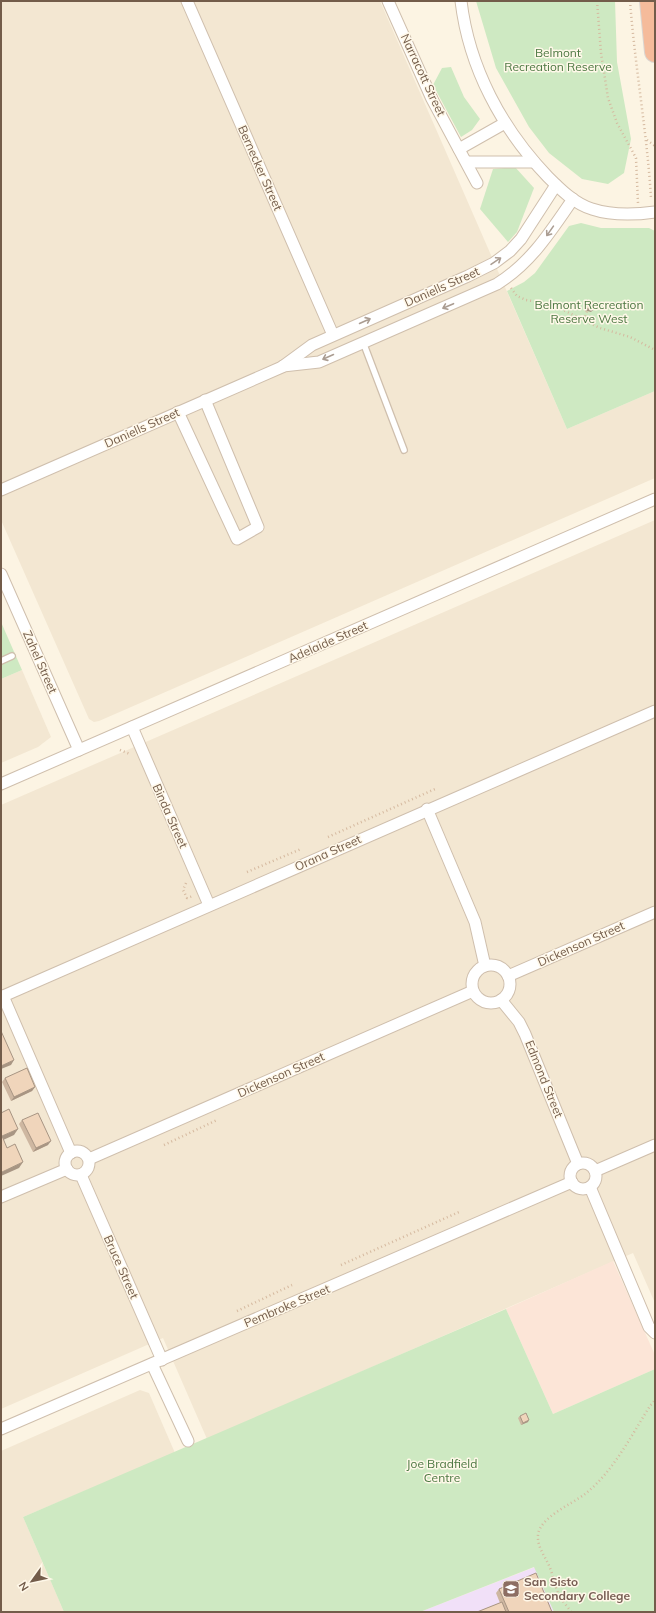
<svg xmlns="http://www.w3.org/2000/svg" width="656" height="1613" font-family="Mulish,sans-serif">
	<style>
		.residential { fill: #f3e7d2 }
		.commercial { fill: #fce5d7 }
		.education { fill: #f1e0f8 }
		.green { fill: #cee9c2 }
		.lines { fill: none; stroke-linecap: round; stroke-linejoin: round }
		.lane-casing { stroke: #cfbfad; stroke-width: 8 }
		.street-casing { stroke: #cfbfad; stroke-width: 13 }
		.highway-casing { stroke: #dbd5d0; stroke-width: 22 }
		.path { stroke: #d5b99f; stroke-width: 2.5; stroke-dasharray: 1 3; stroke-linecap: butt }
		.lane { stroke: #fff; stroke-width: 5.5 }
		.street { stroke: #fff; stroke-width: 11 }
		.highway { stroke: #f5bb9b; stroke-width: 20 }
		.wall { fill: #ceb7a1 }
		.shaded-wall { fill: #a89583 }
		.building { fill: #f0d5bb; stroke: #a89583 }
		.oneway { stroke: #ab9d92 }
		.labels { text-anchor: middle; stroke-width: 3; stroke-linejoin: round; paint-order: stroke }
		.park-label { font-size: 12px; fill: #4d7842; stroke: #fff8e9 }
		.street-label { font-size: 12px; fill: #735c4a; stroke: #fff8e9 }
		.education-label { font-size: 12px; font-weight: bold; fill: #785e54; stroke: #fff8e9; text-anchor: start }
	</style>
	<rect width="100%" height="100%" fill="#fcf4e3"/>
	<g class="residential">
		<polygon points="1,1 380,1 567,429 655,391 655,478 99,721 94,722 89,719 1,520"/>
		<polygon points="655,520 655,1303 633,1253 207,1439 163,1338 1,1409 1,805"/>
		<polygon points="22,670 51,737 38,747 1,763 1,679"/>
		<polygon points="140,1390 149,1393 175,1453 23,1517 64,1612 1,1612 1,1451"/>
	</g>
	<polygon class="commercial" points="613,1261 655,1355 655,1369 553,1414 506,1309"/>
	<polygon class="education" points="535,1567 554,1612 420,1612"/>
	<g class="green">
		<polygon points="476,1 615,1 617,62 631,139 624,173 608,184 582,179 549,153 529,127 496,68"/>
		<polygon points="451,67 464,97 480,119 472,130 461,137 433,85 442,68"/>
		<polygon points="515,167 534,188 517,232 508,242 480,209 493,169"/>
		<polygon points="581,223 601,228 649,228 655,231 655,391 567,429 507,291 524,282 535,273 569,226"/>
		<polygon points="1,622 22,670 1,679"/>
		<polygon points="506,1309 553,1414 655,1369 655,1612 554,1612 534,1567 420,1612 64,1612 23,1517"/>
	</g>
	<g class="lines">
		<defs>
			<g id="lane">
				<polyline points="363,342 404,450"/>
				<polyline points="1,661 12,656"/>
			</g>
			<g id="street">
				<polyline points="187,1 333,335"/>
				<polyline points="388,1 432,99 477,183"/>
				<path d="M461,1C469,68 502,129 548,177C560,189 575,204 592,209C613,216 634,215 655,212"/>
				<polyline points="459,149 505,123"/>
				<polyline points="467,162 534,162"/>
				<path d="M283,366L319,362L497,284C531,263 551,231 573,199"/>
				<polyline points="178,412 237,539 258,527 205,400"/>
				<polyline points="1,490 282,367 312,345 468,276 494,263 510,251 521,239 556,185"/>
				<polyline points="1,574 79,750"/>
				<polyline points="132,727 209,905"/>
				<polyline points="1,784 655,499"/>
				<polyline points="427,809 475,922 485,966"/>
				<circle cx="491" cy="984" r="19"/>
				<polyline points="508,976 655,912"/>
				<polyline points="3,996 71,1153"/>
				<polyline points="1,997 655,711"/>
				<polyline points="501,1000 519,1022 525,1034 578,1164"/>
				<circle cx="77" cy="1163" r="12"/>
				<polyline points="89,1159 473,991"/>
				<circle cx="583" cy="1176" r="13"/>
				<polyline points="595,1171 655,1145"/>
				<polyline points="81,1175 162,1360"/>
				<polyline points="590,1187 649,1327 655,1333"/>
				<polyline points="1,1197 67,1169"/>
				<polyline points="152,1364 188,1441"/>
				<polyline points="1,1429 572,1182"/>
			</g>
			<polyline id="highway" points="650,1 655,52"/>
		</defs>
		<use href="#lane" class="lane-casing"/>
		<use href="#street" class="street-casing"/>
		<use href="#highway" class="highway-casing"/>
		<g class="path">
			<polyline points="597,1 601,53 608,98 617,123 636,158 638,203"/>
			<path d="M630,1C635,67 647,132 651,198"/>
			<polyline points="647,140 655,146"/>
			<polyline points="511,288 517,296 526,300 551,304 600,328 630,337 655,350"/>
			<polyline points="584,320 587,311"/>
			<polyline points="120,750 130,754"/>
			<polyline points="328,837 435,789"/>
			<polyline points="247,872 301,849"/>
			<polyline points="186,883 183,890 187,898 193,896"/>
			<polyline points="164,1145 217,1120"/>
			<polyline points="341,1265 459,1212"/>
			<polyline points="237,1311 292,1285"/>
			<path d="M571,1612C568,1607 563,1602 560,1597C555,1588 554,1578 550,1568C546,1557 537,1548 538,1535C540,1517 572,1504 585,1494C613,1472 631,1436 650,1406L655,1400"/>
		</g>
		<use href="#lane" class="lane"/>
		<use href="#street" class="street"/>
		<use href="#highway" class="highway"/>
	</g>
	<g class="wall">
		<polygon points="5,1078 35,1087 32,1091 11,1101 2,1082"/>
		<polygon points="22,1120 48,1145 33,1152 19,1124"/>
		<polygon points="520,1416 528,1422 521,1425 518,1418"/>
		<polygon points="499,1589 552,1612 477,1612 500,1603 496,1593"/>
	</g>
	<g class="shaded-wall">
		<polygon points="585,308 593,310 591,312 584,310"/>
		<polygon points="14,1060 11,1065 1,1069 1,1066"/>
		<polygon points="35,1087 32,1091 11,1101 14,1097"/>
		<polygon points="18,1129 14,1135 1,1141 2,1136"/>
		<polygon points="51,1141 48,1145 33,1152 36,1148"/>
		<polygon points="23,1162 19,1168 1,1176 2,1172"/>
		<polygon points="529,1420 528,1422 521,1425 523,1423"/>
	</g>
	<g class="building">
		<polygon points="587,300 595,303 593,310 585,308"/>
		<polygon points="1,1031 14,1060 1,1066"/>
		<polygon points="27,1068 35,1087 14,1097 5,1078"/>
		<polygon points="9,1109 18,1129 2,1136 7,1148 15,1144 23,1162 2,1172 1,1171 1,1113"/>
		<polygon points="38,1113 51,1141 36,1148 22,1120"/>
		<polygon points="526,1413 529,1420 523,1423 520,1416"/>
		<polygon points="536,1573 552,1612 509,1612 499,1589"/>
		<polygon points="502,1602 506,1612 477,1612"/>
	</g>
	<defs><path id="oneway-shaft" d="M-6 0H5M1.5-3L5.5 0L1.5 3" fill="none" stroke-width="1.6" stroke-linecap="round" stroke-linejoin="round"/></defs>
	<g class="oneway">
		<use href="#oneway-shaft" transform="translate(550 231) rotate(125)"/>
		<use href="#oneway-shaft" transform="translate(496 261) rotate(-34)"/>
		<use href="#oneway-shaft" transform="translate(448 306) rotate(157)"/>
		<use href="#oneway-shaft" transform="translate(365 321) rotate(-24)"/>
		<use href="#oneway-shaft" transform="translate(328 357) rotate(156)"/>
	</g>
	<defs>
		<symbol id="school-square" viewBox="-11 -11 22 22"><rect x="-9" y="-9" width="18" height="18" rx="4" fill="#8d6e63" stroke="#fff8e9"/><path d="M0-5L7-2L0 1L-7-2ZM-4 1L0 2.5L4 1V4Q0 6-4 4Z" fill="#fff"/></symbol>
	</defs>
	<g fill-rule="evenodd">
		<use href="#school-square" x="501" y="1579" width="20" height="20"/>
	</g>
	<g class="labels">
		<g class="park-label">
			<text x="558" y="57">Belmont<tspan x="558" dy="14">Recreation Reserve</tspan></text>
			<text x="589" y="309">Belmont Recreation<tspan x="589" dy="14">Reserve West</tspan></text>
			<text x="442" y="1468">Joe Bradfield<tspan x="442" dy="14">Centre</tspan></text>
		</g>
		<g class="street-label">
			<text transform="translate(423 75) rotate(65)" y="4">Narracott Street</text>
			<text transform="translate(260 168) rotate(66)" y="4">Bernecker Street</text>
			<text transform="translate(442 287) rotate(-24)" y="4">Daniells Street</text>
			<text transform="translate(142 428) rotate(-24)" y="4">Daniells Street</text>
			<text transform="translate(328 642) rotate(-24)" y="4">Adelaide Street</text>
			<text transform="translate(40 662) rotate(66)" y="4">Zahel Street</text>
			<text transform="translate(170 816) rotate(66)" y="4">Binda Street</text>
			<text transform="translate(328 853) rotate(-24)" y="4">Orana Street</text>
			<text transform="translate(581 944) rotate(-24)" y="4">Dickenson Street</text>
			<text transform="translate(281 1075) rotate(-24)" y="4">Dickenson Street</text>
			<text transform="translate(544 1079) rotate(68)" y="4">Edmond Street</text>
			<text transform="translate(121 1267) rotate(66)" y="4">Bruce Street</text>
			<text transform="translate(287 1306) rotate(-23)" y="4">Pembroke Street</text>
		</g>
		<g class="education-label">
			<text x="524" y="1586">San Sisto<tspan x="524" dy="14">Secondary College</tspan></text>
		</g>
	</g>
	<rect width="656" height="1613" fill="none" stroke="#735c4a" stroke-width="4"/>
	<g transform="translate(32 1581) rotate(237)" stroke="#fff8e9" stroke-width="3" paint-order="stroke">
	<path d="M0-3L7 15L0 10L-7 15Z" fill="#735c4a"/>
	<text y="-6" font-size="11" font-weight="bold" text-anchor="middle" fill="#735c4a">N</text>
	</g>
</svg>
